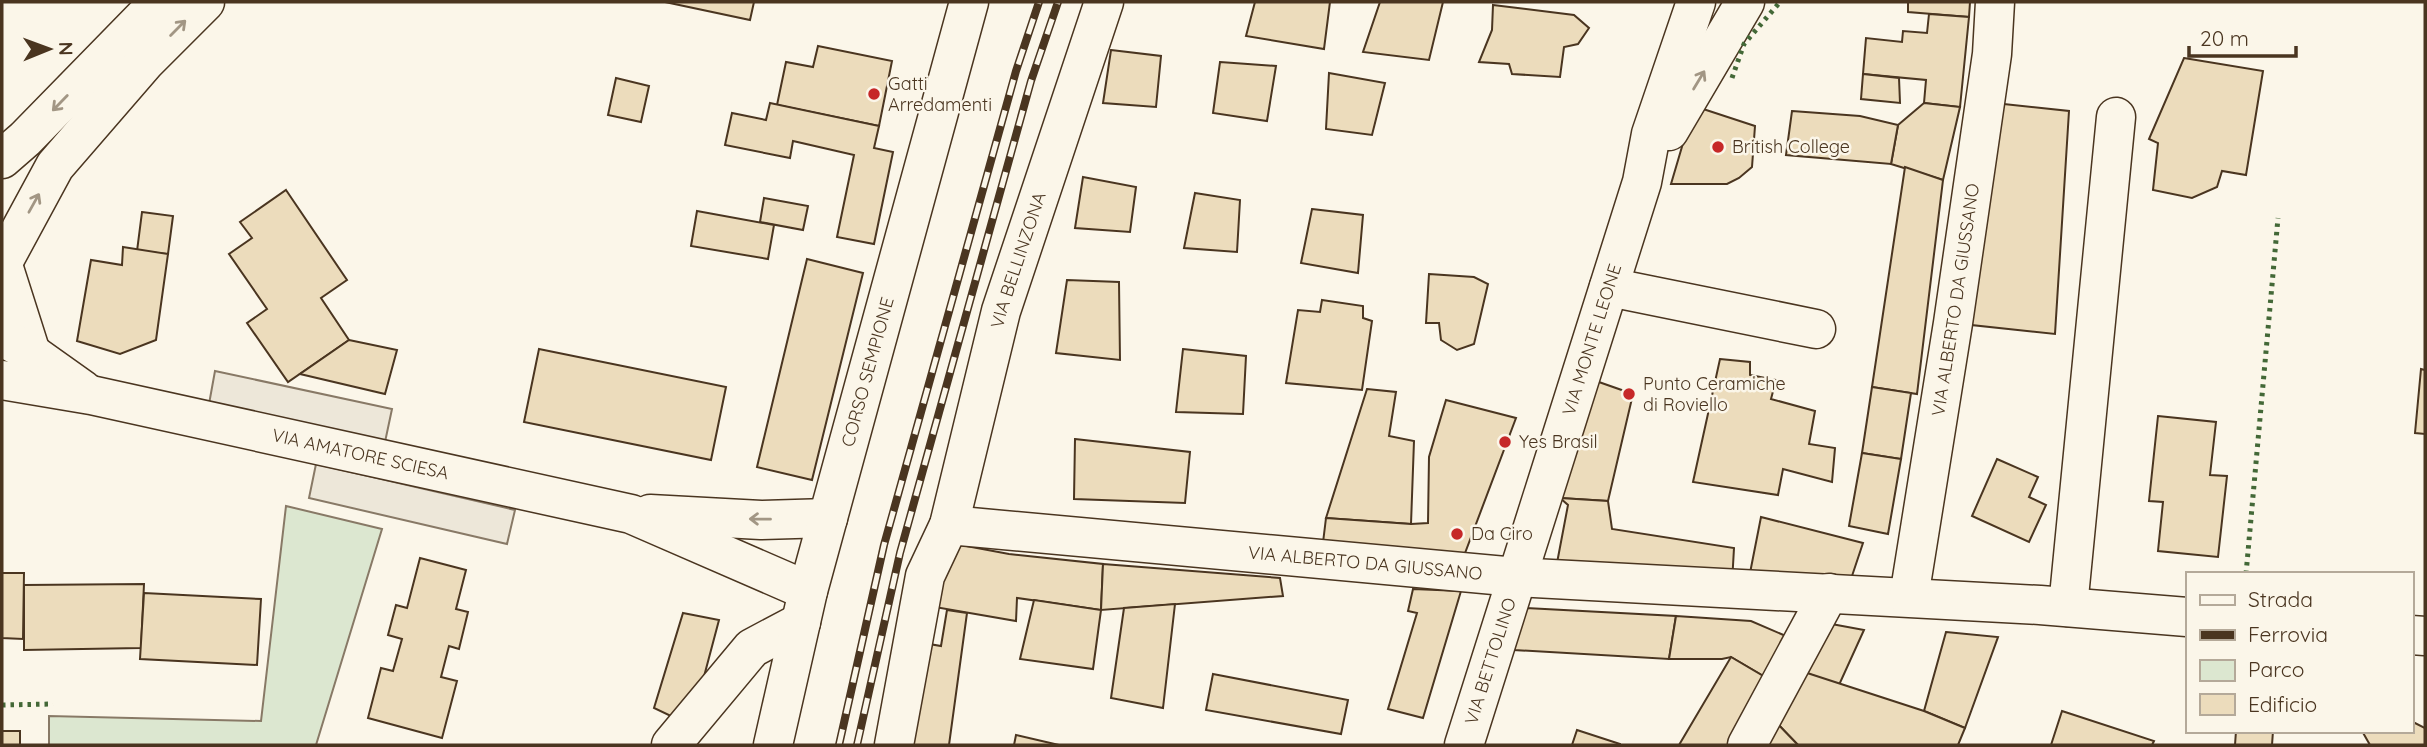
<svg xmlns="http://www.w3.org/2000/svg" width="2427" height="747" font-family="Quicksand,sans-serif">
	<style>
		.green { fill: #dce7d0; stroke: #887966; stroke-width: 2 }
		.parking { fill: #ede7d9; stroke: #887966; stroke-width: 2 }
		.building { fill: #ecdcbc; stroke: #4a3520; stroke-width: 2 }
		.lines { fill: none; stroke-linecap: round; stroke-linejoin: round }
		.minor-casing { stroke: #4a3520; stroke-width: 41 }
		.major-casing { stroke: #4a3520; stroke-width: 41 }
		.minor { stroke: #fbf6e9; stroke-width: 38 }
		.major { stroke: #fbf6e9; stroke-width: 38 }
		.rail-casing { stroke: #4a3520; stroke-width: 8 }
		.rail { stroke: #fbf6e9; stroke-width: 5; stroke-dasharray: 16; stroke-linecap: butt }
		.hedge { stroke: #436837; stroke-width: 5; stroke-dasharray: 3.5 5; stroke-linecap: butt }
		.oneway { stroke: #a29684 }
		.poi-dot { fill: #c62828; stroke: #fbf6e9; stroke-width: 2.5 }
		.labels { text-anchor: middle; stroke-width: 5; stroke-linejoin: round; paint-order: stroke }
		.poi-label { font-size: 18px; fill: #4a3520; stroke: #fbf6e9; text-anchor: start }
		.street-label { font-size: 18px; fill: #4a3520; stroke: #fbf6e9 }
	</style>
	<rect width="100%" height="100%" fill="#fbf6e9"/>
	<polygon class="green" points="286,506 382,529 316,745 49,745 49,716 261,721"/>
	<g class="parking">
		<polygon points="215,371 392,409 385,442 209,404"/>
		<polygon points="316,464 515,510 507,544 309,498"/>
	</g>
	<g class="building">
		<polygon points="665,2 754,2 750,20"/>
		<polygon points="1255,2 1330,2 1324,49 1246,36"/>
		<polygon points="1380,2 1443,2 1429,60 1363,52"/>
		<polygon points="1908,2 1970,2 1969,17 1908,12"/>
		<polygon points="1493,5 1574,15 1589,28 1578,44 1564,47 1560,77 1512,74 1509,64 1479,62 1492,30"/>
		<polygon points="1929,14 1969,17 1960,107 1924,103 1926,80 1863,74 1866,38 1902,42 1903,31 1927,33"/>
		<polygon points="818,46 892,61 879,126 777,105 786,62 813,67"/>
		<polygon points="1111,50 1161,56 1156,107 1103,103"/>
		<polygon points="2184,58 2263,71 2246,175 2222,171 2217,187 2192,198 2153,190 2158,143 2149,139"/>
		<polygon points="1220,62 1276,66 1267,121 1213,113"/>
		<polygon points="1329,73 1385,83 1372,135 1326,129"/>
		<polygon points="1863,74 1899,78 1900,103 1861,99"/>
		<polygon points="616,78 649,86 641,122 608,115"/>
		<polygon points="1985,102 2069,111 2055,334 1953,323"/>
		<polygon points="770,103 879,126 874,148 893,152 874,244 837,237 854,155 793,141 790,158 725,145 732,113 766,120"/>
		<polygon points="1924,103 1960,107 1943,180 1891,164 1898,125"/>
		<polygon points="1694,106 1755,126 1752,167 1739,178 1727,184 1671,184"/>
		<polygon points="1792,111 1860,116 1898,125 1891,164 1786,155"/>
		<polygon points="1905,167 1943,180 1917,394 1872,387"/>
		<polygon points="1083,177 1136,187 1130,232 1075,228"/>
		<polygon points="286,190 347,280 321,298 349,340 288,382 247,323 267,309 229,254 252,238 240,222"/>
		<polygon points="1195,193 1240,200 1237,252 1184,248"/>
		<polygon points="764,198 808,206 803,230 760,222"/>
		<polygon points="1312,209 1363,215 1358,273 1301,263"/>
		<polygon points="697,211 774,225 768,259 691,246"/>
		<polygon points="142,212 173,216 168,254 137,251"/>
		<polygon points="123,247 168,254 156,340 120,354 77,341 91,260 122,265"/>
		<polygon points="807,259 863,273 812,480 757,467"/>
		<polygon points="1429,274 1474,277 1488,284 1474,344 1457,350 1441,340 1439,323 1426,323"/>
		<polygon points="1067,280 1119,282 1120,360 1056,353"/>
		<polygon points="1322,300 1363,306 1363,318 1372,321 1362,390 1286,383 1298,310 1320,312"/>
		<polygon points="349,340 397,350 385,394 300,374"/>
		<polygon points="539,349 726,387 711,460 524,422"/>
		<polygon points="1183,349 1246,356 1243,414 1176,412"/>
		<polygon points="1720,359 1750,362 1750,375 1776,380 1771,399 1815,411 1809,444 1835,448 1832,482 1783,469 1778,495 1693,482"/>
		<polygon points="2421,369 2425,370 2425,434 2415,433"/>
		<polygon points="1596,381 1633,394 1608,501 1560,498"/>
		<polygon points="1872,387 1911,393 1901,459 1862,453"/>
		<polygon points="1367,389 1396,392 1389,436 1414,441 1411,524 1326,518"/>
		<polygon points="1446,400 1516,418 1459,569 1321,559 1326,518 1411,524 1428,523 1429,457"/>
		<polygon points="2158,416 2216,422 2210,475 2227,476 2218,557 2158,551 2163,502 2149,501"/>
		<polygon points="1075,439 1190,452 1185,503 1074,499"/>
		<polygon points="1862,453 1901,459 1888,534 1849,526"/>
		<polygon points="1997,459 2038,477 2029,497 2046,505 2029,542 1972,516"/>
		<polygon points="1560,498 1608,501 1612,529 1734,548 1732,583 1557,563 1568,505"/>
		<polygon points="1761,517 1863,543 1848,588 1750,573"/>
		<polygon points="945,542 1009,554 1103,564 1101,610 1017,598 1016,621 929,606"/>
		<polygon points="420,558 466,570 456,609 468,612 459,649 449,646 441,677 457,681 442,738 368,718 381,668 393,671 402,639 388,635 396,605 407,608"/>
		<polygon points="1103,564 1280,578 1283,596 1101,610"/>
		<polygon points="2,573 24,573 23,639 2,638"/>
		<polygon points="144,584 141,648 24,650 24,585"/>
		<polygon points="1413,589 1461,591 1423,718 1388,709 1417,613 1408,611"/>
		<polygon points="144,593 261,599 257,665 140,659"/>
		<polygon points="1034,600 1101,610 1093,669 1020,659"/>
		<polygon points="1175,604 1163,708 1111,698 1124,608"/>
		<polygon points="1526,608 1676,616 1669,659 1514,650"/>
		<polygon points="947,610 967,613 949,745 903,745 929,644 941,646"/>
		<polygon points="683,613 719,620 702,684 675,718 654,708"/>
		<polygon points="1676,616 1751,621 1795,640 1770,680 1731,657 1722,659 1669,659"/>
		<polygon points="1826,623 1864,630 1839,685 1798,670"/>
		<polygon points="1946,632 1998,637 1965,728 1924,711"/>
		<polygon points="1731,657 1770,680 1738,745 1679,745"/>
		<polygon points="1798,670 1924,711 1965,728 1958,745 1798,745 1770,716"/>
		<polygon points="1213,674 1348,700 1341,734 1206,710"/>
		<polygon points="2062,711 2154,741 2152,745 2051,745"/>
		<polygon points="1770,716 1798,745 1755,745"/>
		<polygon points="2411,721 2425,728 2425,745 2370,745 2362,731 2411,731"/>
		<polygon points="1577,730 1620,744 1620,745 1572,745"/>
		<rect x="2" y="731" width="18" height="14"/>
		<polygon points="2236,731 2273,731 2272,745 2235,745"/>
		<polygon points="1016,735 1059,745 1014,745"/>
	</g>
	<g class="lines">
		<defs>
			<g id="minor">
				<polyline points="1669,131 1745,2"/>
				<polyline points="2,159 25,139 159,2"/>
				<polyline points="2,262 31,353"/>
				<polyline points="2,264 55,166 145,62 205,2"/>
				<polyline points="1609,287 1816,329"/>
				<polyline points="2,337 31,353 83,390"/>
				<path id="s1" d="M2,380L91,395L631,514L808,591"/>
				<polyline points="650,514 761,520 828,518"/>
				<path id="s2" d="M949,525L1516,577L2040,605L2187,617"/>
				<path id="s3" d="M1909,597L1953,323L1992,54L1995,2"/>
				<polyline points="2068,607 2116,117"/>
				<polyline points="2411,635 2425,636"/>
				<polyline points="671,745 752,648 801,622"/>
				<path id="s4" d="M894,745L925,576L949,525L1001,311L1104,2"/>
				<path id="s5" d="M1464,745L1642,182L1651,134L1696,2"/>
				<polyline points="1747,745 1829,593"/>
			</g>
			<g id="major">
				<path id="s6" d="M773,745L808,591L969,2"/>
			</g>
		</defs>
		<use href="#minor" class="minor-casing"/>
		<use href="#major" class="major-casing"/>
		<use href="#minor" class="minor"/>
		<use href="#major" class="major"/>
		<defs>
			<g id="rail">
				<polyline points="839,745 884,545 1016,71 1039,2"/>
				<polyline points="857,745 900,553 1031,81 1058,2"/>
			</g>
		</defs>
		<use href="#rail" class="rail-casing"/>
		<use href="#rail" class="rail"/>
		<g class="hedge">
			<polyline points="1732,78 1744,44 1780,2"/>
			<polyline points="2246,574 2278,218"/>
			<polyline points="2,705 53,704"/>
		</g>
	</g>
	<defs><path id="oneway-shaft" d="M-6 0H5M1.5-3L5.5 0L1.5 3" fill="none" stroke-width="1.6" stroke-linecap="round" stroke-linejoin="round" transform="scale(1.75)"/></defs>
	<g class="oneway">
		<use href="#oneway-shaft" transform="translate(178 28) rotate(-45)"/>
		<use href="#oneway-shaft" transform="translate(1699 80) rotate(-59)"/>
		<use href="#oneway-shaft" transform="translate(60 103) rotate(134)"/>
		<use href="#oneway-shaft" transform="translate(34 203) rotate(-61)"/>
		<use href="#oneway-shaft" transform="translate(760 519) rotate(-179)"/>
	</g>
	<g class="poi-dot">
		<circle cx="874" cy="94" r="7"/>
		<circle cx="1718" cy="147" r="7"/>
		<circle cx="1629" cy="394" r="7"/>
		<circle cx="1505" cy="442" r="7"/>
		<circle cx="1457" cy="534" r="7"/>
	</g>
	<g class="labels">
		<g class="poi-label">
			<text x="888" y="90">Gatti<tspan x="888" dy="21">Arredamenti</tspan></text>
			<text x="1732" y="153">British College</text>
			<text x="1643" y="390">Punto Ceramiche<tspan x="1643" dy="21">di Roviello</tspan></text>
			<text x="1519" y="448">Yes Brasil</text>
			<text x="1471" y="540">Da Ciro</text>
		</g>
		<g class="street-label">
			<text dy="6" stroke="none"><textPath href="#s4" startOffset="502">VIA BELLINZONA</textPath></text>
			<text dy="6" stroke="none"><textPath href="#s3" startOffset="301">VIA ALBERTO DA GIUSSANO</textPath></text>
			<text dy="6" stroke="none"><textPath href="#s5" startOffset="425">VIA MONTE LEONE</textPath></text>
			<text dy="6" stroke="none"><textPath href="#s6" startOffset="385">CORSO SEMPIONE</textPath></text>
			<text dy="6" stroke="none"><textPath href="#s1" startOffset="366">VIA AMATORE SCIESA</textPath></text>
			<text dy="6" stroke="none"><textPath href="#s2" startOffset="418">VIA ALBERTO DA GIUSSANO</textPath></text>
			<text dy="6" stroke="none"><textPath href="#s5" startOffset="88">VIA BETTOLINO</textPath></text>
		</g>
	</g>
	<rect width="2427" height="747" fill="none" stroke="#4a3520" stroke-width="7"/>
	<rect x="2186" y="572" width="228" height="161" fill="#fbf6e9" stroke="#b4a999" stroke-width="2"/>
	<rect x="2200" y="595" width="35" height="10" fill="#fbf6e9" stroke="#b4a999" stroke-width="2"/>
	<text x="2248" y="607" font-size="21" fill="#4a3520">Strada</text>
	<rect x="2200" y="630" width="35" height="10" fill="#4a3520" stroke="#b4a999" stroke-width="2"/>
	<text x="2248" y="642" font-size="21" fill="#4a3520">Ferrovia</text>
	<rect x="2200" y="660" width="35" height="21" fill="#dce7d0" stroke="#b4a999" stroke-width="2"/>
	<text x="2248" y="677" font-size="21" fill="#4a3520">Parco</text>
	<rect x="2200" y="694" width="35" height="21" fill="#ecdcbc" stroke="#b4a999" stroke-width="2"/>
	<text x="2248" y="712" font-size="21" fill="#4a3520">Edificio</text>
	<g transform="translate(49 49) rotate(89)" stroke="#fbf6e9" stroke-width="5" paint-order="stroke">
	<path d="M0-5L12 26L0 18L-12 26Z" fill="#4a3520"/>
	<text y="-10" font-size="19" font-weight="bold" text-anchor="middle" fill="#4a3520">N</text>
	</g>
	<path d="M2189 46v10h107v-10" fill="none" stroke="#4a3520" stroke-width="3.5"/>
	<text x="2200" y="46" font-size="21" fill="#4a3520" stroke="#fbf6e9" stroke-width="5" paint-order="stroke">20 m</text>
</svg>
